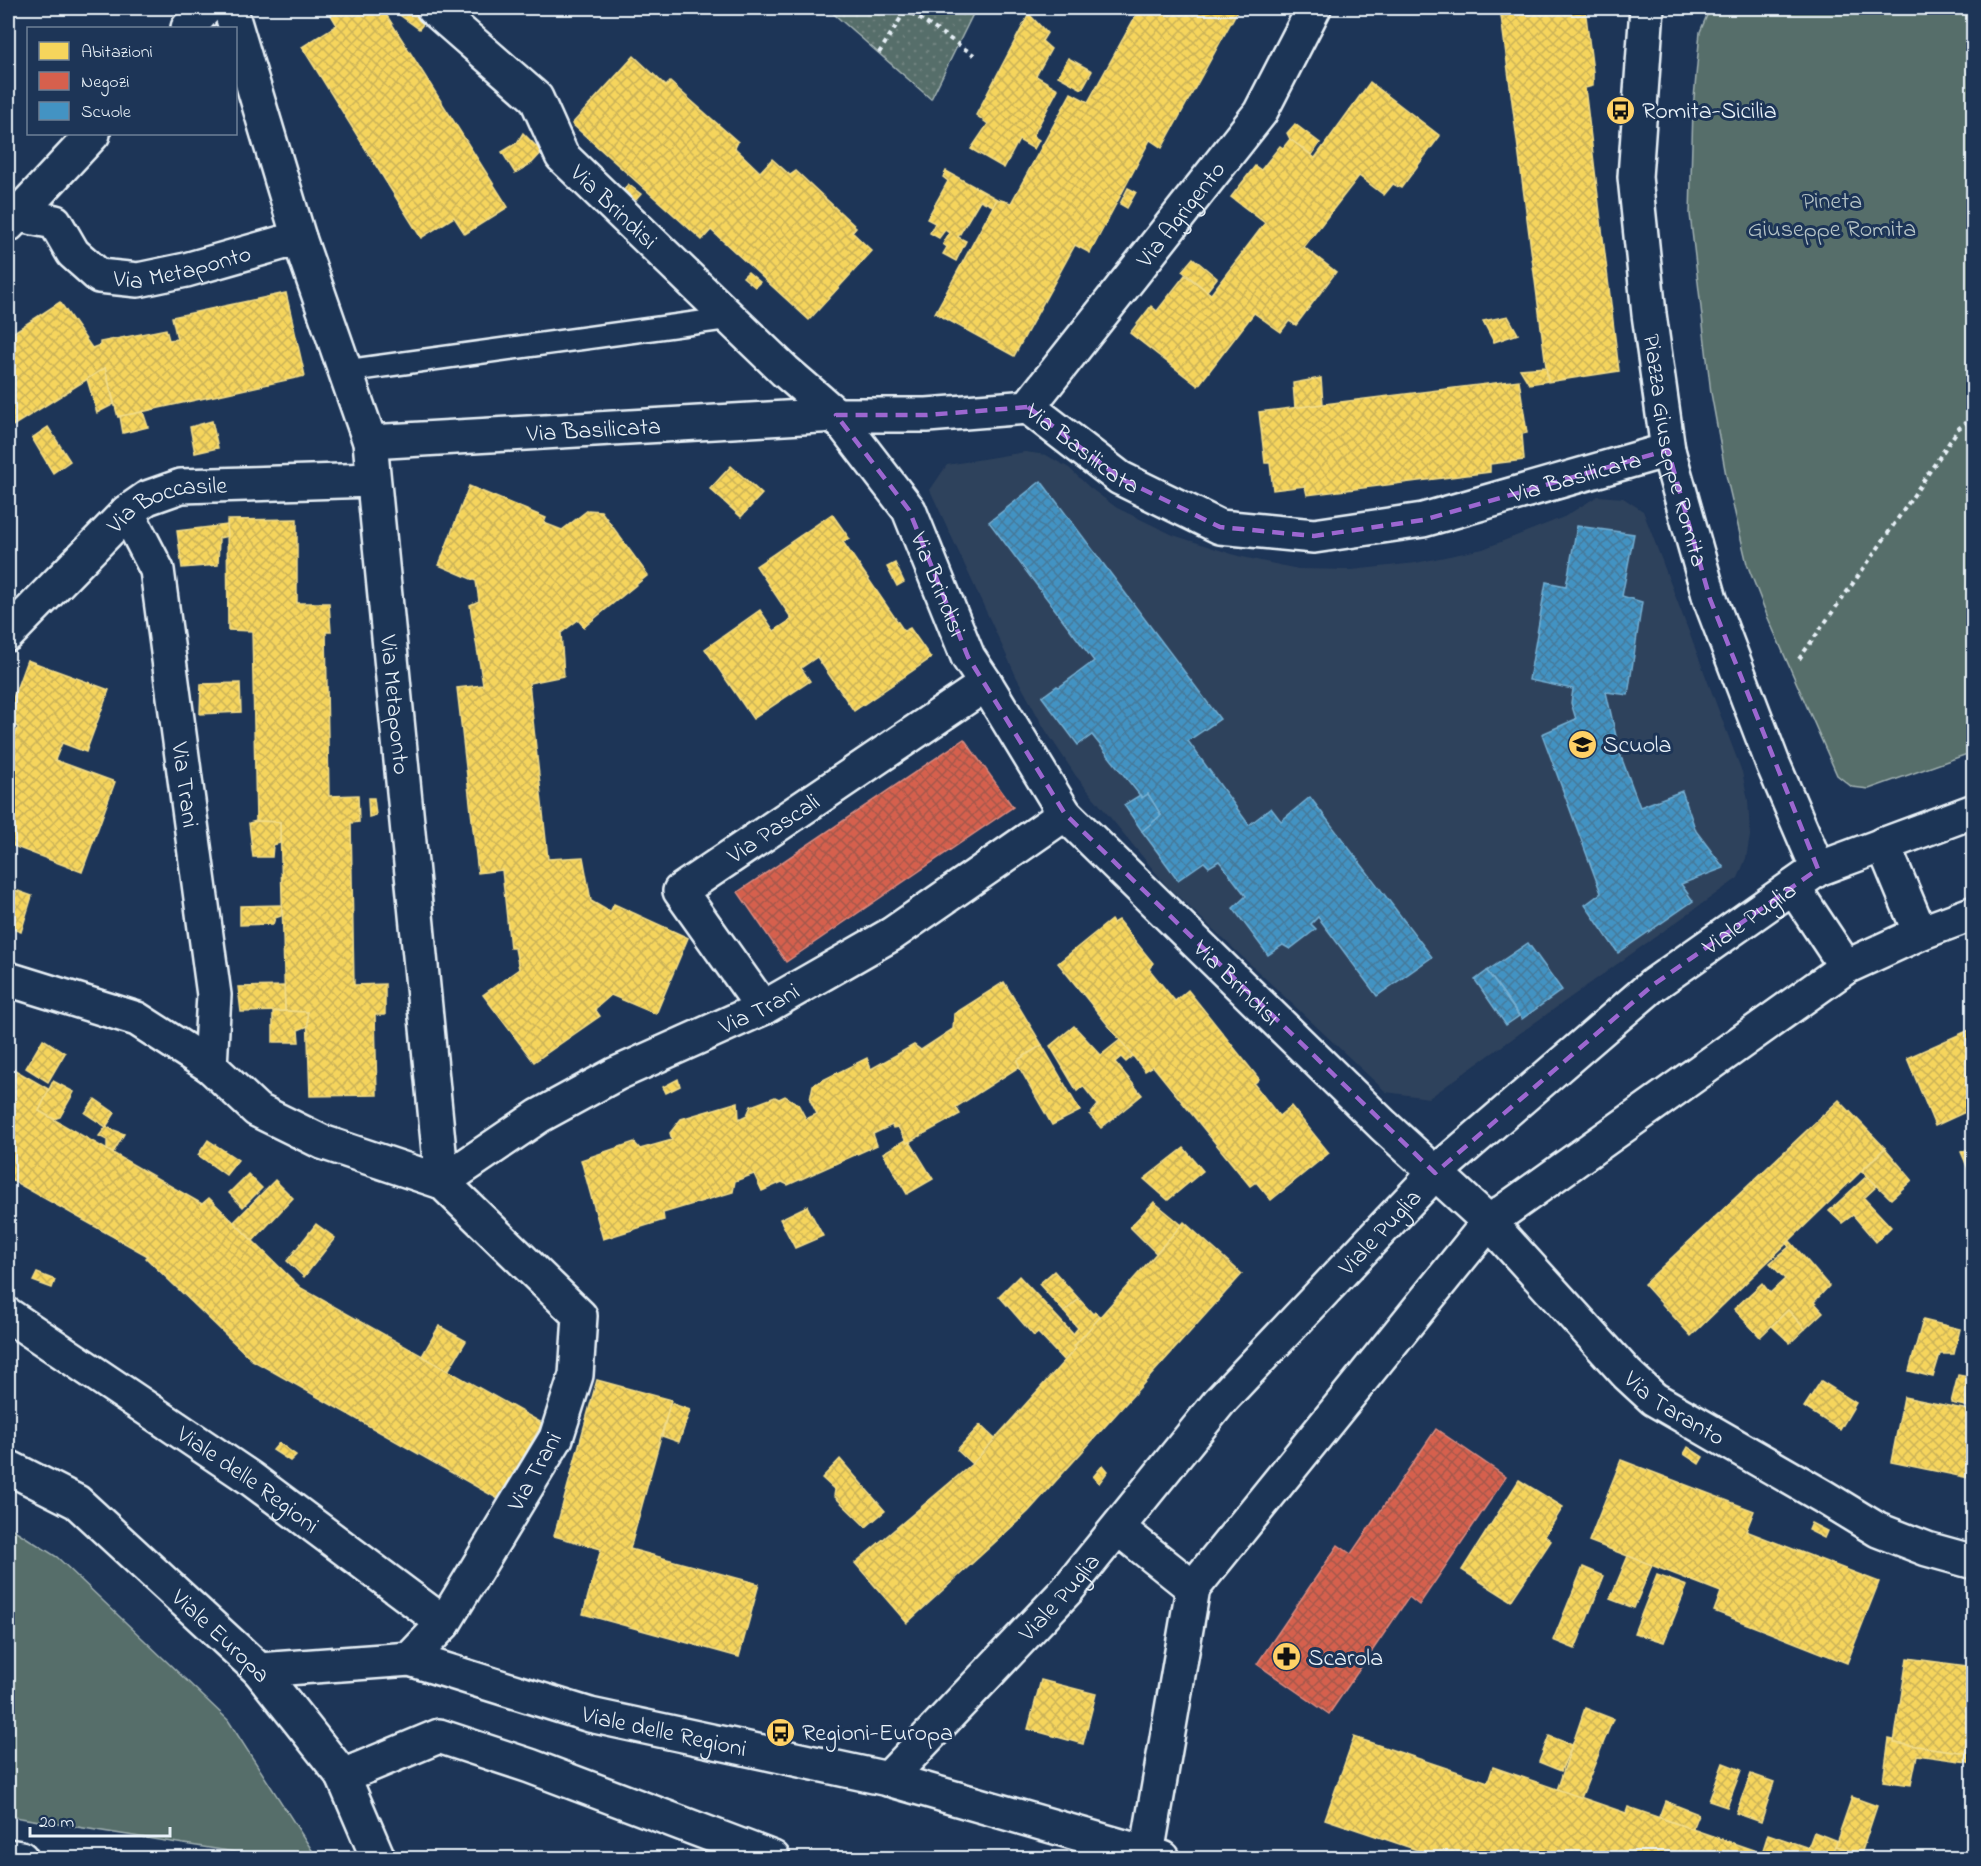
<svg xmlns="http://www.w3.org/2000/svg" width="1981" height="1866" font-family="'Indie Flower',sans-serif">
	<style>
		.built { fill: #2f425c }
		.green { fill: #576e6a; stroke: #a0b0b1; stroke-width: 1.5 }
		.garden { fill: url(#garden-dots); stroke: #a0b0b1; stroke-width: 1.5 }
		.homes { fill: url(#homes-cross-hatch); stroke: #f2dd8b; stroke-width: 1.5 }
		.shops { fill: url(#shops-cross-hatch); stroke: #db8c80; stroke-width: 1.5 }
		.schools { fill: url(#schools-cross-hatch); stroke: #74afd3; stroke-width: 1.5 }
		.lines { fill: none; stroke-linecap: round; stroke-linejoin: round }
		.service-casing { stroke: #e8f1f8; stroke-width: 26 }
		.minor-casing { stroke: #e8f1f8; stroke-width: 38 }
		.tertiary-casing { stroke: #e8f1f8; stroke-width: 38 }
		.secondary-casing { stroke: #e8f1f8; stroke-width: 38 }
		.path { stroke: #e8f1f8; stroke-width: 4; stroke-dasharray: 4.5 4.5; stroke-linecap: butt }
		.service { stroke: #1d3557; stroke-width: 21 }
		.minor { stroke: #1d3557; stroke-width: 33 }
		.tertiary { stroke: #1d3557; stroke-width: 33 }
		.secondary { stroke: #1d3557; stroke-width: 33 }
		.marked { fill: none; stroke: #9c67d0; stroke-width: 4.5; stroke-dasharray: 12 8; stroke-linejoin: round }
		.labels { text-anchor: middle; stroke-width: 6; stroke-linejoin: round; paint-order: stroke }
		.poi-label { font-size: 24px; fill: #e8f1f8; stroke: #1d3557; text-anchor: start }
		.park-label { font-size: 24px; fill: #b5c3c6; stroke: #1d3557 }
		.street-label { font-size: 24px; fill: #e8f1f8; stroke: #1d3557 }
	</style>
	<defs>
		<pattern id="garden-dots" width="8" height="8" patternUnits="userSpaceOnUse" patternTransform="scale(1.5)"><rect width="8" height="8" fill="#576e6a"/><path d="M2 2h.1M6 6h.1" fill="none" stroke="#6f8380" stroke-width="1.8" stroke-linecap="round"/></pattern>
		<pattern id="homes-cross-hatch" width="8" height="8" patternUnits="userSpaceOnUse" patternTransform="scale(1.5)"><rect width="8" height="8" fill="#f6d55c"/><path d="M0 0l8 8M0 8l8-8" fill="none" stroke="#cab258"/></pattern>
		<pattern id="shops-cross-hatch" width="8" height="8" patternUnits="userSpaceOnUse" patternTransform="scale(1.5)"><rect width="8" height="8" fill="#d6604d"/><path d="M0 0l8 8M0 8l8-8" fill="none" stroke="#a4584c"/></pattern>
		<pattern id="schools-cross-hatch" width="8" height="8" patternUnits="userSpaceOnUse" patternTransform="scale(1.5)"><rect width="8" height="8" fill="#4393c3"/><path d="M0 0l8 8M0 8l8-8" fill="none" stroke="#447999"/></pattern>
	</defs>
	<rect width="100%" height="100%" fill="#1d3557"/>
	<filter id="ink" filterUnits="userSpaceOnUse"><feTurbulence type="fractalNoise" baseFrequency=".0167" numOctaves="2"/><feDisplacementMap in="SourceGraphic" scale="12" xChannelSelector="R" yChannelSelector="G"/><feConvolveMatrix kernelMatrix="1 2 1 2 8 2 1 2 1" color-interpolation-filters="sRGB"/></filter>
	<g filter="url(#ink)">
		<polygon class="built" points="1025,452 1046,455 1069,468 1089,487 1117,508 1173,535 1238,556 1298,569 1352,570 1416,563 1483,549 1564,517 1598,496 1623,498 1643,511 1742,772 1748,800 1750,836 1746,858 1738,878 1429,1098 1386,1092 1166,885 1076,776 1043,726 1017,678 930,490 947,465"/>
		<g class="green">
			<polygon points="1710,8 1973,8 1973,752 1869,789 1852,787 1837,775 1768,618 1747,564 1726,475 1711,393 1690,214 1693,109 1700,32"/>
			<polygon points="8,1526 57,1557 228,1720 317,1858 272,1858 8,1816"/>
		</g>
		<polygon class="garden" points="827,8 976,8 931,99"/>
		<g class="homes">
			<polygon points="332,8 382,8 508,207 465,234 454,217 421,238 302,47 337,25 328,10"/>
			<polygon points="390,8 418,8 429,17 419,29"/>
			<polygon points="1140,8 1239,8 1162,148 1150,140 1090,253 1075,245 1014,356 935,313 997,199 1011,203 1071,93 1088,102"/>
			<polygon points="1500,8 1585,8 1593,72 1593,86 1585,88 1619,371 1548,382"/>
			<polygon points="1029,14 1047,33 1042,41 1051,49 1036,76 1058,89 1033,136 1039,140 1034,149 1019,140 1004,168 971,149 988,124 976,115"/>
			<polygon points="634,56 666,86 670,82 738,142 735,148 760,172 772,159 790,175 796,171 856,227 852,232 872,251 809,320 711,230 702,240 572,124"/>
			<polygon points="1068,58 1092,71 1082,89 1058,76"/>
			<polygon points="1370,82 1440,136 1401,188 1393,184 1384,195 1359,176 1304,247 1336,272 1296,325 1289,321 1281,332 1254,313 1198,386 1130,333 1151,306 1157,311 1185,275 1211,294 1265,223 1231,197 1255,166 1261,170 1280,146 1283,148 1290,139 1315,158"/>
			<polygon points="1295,124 1320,143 1312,155 1290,139 1287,133"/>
			<polygon points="523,133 542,152 532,163 515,173 502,152 517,143"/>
			<polygon points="946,171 997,199 993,206 980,200 958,237 966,241 956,261 943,254 947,247 943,244 949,233 945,230 939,238 930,233 935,223 927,219 948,181 943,177"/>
			<polygon points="628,184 641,194 636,200 624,190"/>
			<polygon points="1128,188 1136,192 1127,208 1120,204"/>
			<polygon points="1193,258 1217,278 1207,291 1182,271"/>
			<polygon points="748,272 760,282 755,287 743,277"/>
			<polygon points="286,293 305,376 118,417 105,368 8,429 8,336 60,302 92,348 100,345 100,342 166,329 169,340 177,339 172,317"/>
			<polygon points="1508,316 1518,334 1494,342 1483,321"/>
			<polygon points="1546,367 1548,381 1529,384 1520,369"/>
			<polygon points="105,368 114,404 97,413 87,379"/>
			<polygon points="1321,378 1323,404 1295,408 1293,383"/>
			<polygon points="1519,380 1527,433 1522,434 1524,460 1490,464 1490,472 1307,495 1305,486 1273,490 1270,463 1265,463 1259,412"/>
			<polygon points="143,412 148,427 123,433 120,416"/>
			<polygon points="212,421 218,448 195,453 190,427"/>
			<polygon points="48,427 70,461 53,473 32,438"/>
			<polygon points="731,466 762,494 741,517 710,489"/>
			<polygon points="469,486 546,518 544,523 562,530 588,510 601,511 648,575 584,627 578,620 561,633 564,676 529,683 548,859 583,857 591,901 610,912 614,904 688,938 656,1014 611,995 595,1009 600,1016 534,1062 483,995 519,969 515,948 510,948 502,870 478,873 457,688 483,685 470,605 479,601 476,581 439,565"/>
			<polygon points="832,514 849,538 843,542 904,631 910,628 931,658 854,711 817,657 801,668 810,681 753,719 705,649 760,610 774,631 792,619 756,566"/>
			<polygon points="297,519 297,603 329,603 331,632 326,632 329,796 358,795 359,822 351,823 354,985 385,984 385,1015 375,1015 377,1095 310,1096 307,1012 285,1011 280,822 256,821 252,631 228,630 227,520"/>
			<polygon points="227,525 228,536 219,538 218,565 182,568 177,531"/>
			<polygon points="895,563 904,582 897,586 887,567"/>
			<polygon points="27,660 109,690 86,752 62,743 55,760 115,782 82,872 8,844 8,744 11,745 18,727 8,723 8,712"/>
			<polygon points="240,683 241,712 200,714 201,684"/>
			<polygon points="368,798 374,798 376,815 369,817"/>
			<polygon points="256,821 280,822 280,843 273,845 272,857 253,857 249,823"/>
			<polygon points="15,890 32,896 21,932 8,927 8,910"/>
			<polygon points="282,905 281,916 275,918 273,924 240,925 240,906"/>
			<polygon points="1111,920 1113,923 1118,920 1153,963 1149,969 1175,1001 1188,990 1259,1079 1254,1084 1279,1116 1291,1106 1329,1153 1271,1200 1256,1182 1250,1186 1153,1066 1145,1071 1058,963"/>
			<polygon points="1004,982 1042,1045 1018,1060 1019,1067 956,1107 960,1114 907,1143 898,1127 893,1128 892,1125 873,1134 877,1145 788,1185 782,1182 762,1191 754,1174 735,1181 733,1192 663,1213 664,1220 603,1239 581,1160 634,1142 640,1149 672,1140 670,1133 681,1119 738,1102 739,1119 747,1115 751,1106 775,1097 779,1099 785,1096 798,1104 806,1119 817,1114 810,1100 813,1085 867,1058 871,1069 914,1045 921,1050 953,1029 954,1014"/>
			<polygon points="284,986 285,1011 241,1012 238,987"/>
			<polygon points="285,1011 307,1012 308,1026 298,1030 299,1042 273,1042 273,1012"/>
			<polygon points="1074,1026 1101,1055 1120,1040 1133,1056 1126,1062 1121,1057 1115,1062 1142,1095 1101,1128 1090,1115 1098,1105 1083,1086 1077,1091 1050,1046"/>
			<polygon points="1974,1028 1974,1108 1935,1126 1907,1058"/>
			<polygon points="43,1039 65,1053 48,1082 26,1068"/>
			<polygon points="1042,1045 1080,1111 1052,1125 1019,1067 1018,1060"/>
			<polygon points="8,1066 50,1090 39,1111 202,1204 209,1198 301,1288 542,1423 500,1500 252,1360 146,1258 148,1256 8,1178"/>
			<polygon points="678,1079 680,1086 666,1093 663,1087"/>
			<polygon points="53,1081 74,1092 60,1117 54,1119 39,1111"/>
			<polygon points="95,1099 115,1113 106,1127 85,1113"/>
			<polygon points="1839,1100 1885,1148 1691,1336 1644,1284"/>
			<polygon points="106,1127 124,1134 113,1153 107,1150 107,1140 99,1136"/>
			<polygon points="208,1140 238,1160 226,1175 198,1155"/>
			<polygon points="905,1140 907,1143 910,1142 933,1179 907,1194 883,1153"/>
			<polygon points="1974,1147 1974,1171 1970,1173 1961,1152"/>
			<polygon points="1184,1148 1203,1171 1168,1200 1144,1179"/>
			<polygon points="1885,1148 1912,1180 1891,1199 1862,1171"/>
			<polygon points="248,1174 262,1188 243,1207 229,1193"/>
			<polygon points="1867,1176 1877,1186 1864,1198 1891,1227 1876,1242 1853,1215 1842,1223 1829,1211"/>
			<polygon points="275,1180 293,1198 253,1241 234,1222"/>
			<polygon points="1154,1202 1182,1225 1156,1253 1130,1227"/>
			<polygon points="807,1206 823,1236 795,1248 780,1219"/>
			<polygon points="1184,1222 1242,1274 1028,1512 907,1623 855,1563 972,1464 1076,1348 1074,1346"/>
			<polygon points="316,1224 335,1238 304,1277 287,1261"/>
			<polygon points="1790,1241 1829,1286 1814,1302 1823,1312 1805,1329 1788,1310 1760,1337 1734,1309 1762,1283 1770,1293 1785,1279 1770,1263 1789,1247 1787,1244"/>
			<polygon points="1054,1271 1079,1299 1064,1312 1039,1284"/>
			<polygon points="37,1273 55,1280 52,1288 33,1281"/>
			<polygon points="1019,1276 1073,1334 1078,1328 1064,1312 1079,1299 1093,1314 1095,1312 1100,1317 1074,1346 1076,1348 1064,1361 1038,1333 1034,1336 999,1296"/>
			<polygon points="1788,1310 1805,1329 1790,1343 1772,1326"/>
			<polygon points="1923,1320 1960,1329 1954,1354 1940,1354 1933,1377 1909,1371"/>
			<polygon points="439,1326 466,1341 448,1371 422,1356"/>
			<polygon points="1958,1375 1974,1378 1974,1408 1951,1403"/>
			<polygon points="597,1380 671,1400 630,1549 759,1584 739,1657 583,1614 601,1549 554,1536"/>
			<polygon points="1821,1381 1856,1403 1840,1430 1804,1407"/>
			<polygon points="1904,1397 1974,1411 1974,1479 1891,1462"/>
			<polygon points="670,1403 690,1410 679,1442 662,1436"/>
			<polygon points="980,1425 995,1439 972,1464 957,1450"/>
			<polygon points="279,1443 296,1455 290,1461 273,1450"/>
			<polygon points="1688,1447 1703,1457 1699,1464 1684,1454"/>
			<polygon points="840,1459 885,1511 866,1527 834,1496 835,1490 822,1478"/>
			<polygon points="1621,1460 1754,1511 1746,1531 1879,1582 1847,1663 1714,1611 1721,1592 1589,1541"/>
			<polygon points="1103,1465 1108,1471 1099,1483 1093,1477"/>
			<polygon points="1519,1480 1563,1507 1545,1536 1551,1541 1511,1601 1462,1570"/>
			<polygon points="1811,1523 1827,1531 1824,1538 1808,1530"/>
			<polygon points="1628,1556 1652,1565 1634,1608 1610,1599"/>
			<polygon points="1583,1567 1604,1576 1575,1649 1553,1640"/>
			<polygon points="1657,1575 1687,1586 1664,1642 1634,1633"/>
			<polygon points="1907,1658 1974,1667 1974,1754 1894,1743"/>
			<polygon points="1041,1680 1096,1694 1083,1744 1028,1729"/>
			<polygon points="1585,1708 1613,1719 1581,1798 1557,1790"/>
			<polygon points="1549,1736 1572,1745 1561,1771 1539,1762"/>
			<polygon points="1354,1737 1488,1782 1493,1767 1626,1813 1628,1807 1762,1853 1768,1834 1838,1858 1491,1858 1467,1850 1464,1858 1441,1858 1325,1819"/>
			<polygon points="1889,1739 1894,1740 1894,1743 1974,1754 1974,1763 1917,1755 1911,1785 1883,1781"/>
			<polygon points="1723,1763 1741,1770 1727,1807 1709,1801"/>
			<polygon points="1751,1774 1774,1782 1761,1822 1736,1813"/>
			<polygon points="1852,1797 1877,1806 1861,1854 1835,1846"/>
			<polygon points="1665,1801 1698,1814 1692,1829 1659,1817"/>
			<polygon points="1814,1832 1837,1841 1831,1856 1808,1848"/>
			<polygon points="1835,1846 1861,1854 1871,1858 1838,1858 1831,1856"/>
		</g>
		<g class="shops">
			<polygon points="964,739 1013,807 786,962 738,892"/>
			<polygon points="1436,1429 1506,1477 1419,1605 1409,1597 1329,1714 1257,1664 1338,1545 1351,1554"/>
		</g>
		<g class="schools">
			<polygon points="1041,481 1220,719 1188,741 1249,825 1271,808 1281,821 1310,797 1432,957 1377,996 1318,917 1311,924 1316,929 1290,949 1283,945 1268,955 1233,908 1246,896 1219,861 1209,867 1204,862 1178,880 1142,831 1161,815 1148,794 1142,798 1092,735 1078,745 1042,697 1057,686 1059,687 1094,661 989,522"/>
			<polygon points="1577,526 1634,534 1622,596 1642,602 1628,695 1606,692 1620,754 1640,807 1682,791 1696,831 1724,868 1681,884 1693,901 1618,953 1585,905 1601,893 1542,734 1576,719 1571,703 1573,689 1529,680 1546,582 1566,586"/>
			<polygon points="1148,794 1161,815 1142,831 1124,805 1140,795 1142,798"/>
			<polygon points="1528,943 1562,990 1522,1019 1487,971"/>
			<polygon points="1487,971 1519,1016 1506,1025 1475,980"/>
		</g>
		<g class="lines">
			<defs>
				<polyline id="service" points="346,371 731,318"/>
				<g id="minor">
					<path id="s1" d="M230,8L299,238L370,442L442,1182L539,1116L616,1074L763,1008L892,934L1065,814"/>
					<path id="s2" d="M433,8L536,98L562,156L785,371L836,415L909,510L968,657L986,684L1065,814L1383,1125L1489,1222L1627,1374L1654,1399L1824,1497L1878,1530L1927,1549L1974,1562"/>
					<path id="s3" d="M1647,8L1635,177L1649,314L1668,450L1710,599L1773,764L1818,869"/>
					<polyline points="188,28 206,8"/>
					<path id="s4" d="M19,215L55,222L73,253L99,276L138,280L186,270L299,238"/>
					<polyline points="8,225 93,134"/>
					<path id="s5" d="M1028,407L1260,113L1314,8"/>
					<path id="s6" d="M370,442L836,415H927L1028,407L1120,478L1220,527L1314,536L1423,520L1668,450"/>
					<path id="s7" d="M127,512L157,570L214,995L210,1066"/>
					<path id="s8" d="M8,634L127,512L147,498L181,486L373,480"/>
					<polyline points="1883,844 1920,933"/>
					<polyline points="1793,887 1846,967"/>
					<polyline points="8,979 137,1019 210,1066 257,1110 322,1142 442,1182 580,1316 576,1375 556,1438 444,1623"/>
					<path id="s9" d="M763,1008L680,891L986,684"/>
					<path id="s10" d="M8,1315L250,1478L444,1623L410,1659"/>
					<polyline points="1118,1528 1193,1588"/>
					<path id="s11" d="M888,1779L1067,1590L1220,1401L1435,1173L1653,985L1818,869L1974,811"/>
					<polyline points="1147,1854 1193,1588 1489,1222 1846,967 1920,933 1974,913"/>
					<polyline points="8,1856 21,1858"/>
				</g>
				<g id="tertiary">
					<path id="s12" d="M259,1670L410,1659L590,1715L888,1779L1163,1858"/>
					<polyline points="343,1776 439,1736 530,1766 773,1858"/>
				</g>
				<g id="secondary">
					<path id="s13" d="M8,1467L77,1502L259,1670L343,1776L378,1858"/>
				</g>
			</defs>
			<use href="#service" class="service-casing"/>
			<use href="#minor" class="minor-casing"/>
			<use href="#tertiary" class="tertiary-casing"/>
			<use href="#secondary" class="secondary-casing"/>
			<g class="path">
				<polyline points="904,8 974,55"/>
				<polyline points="879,53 907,8"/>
				<polyline points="1799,659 1876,551 1959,428 1974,417"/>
			</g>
			<use href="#service" class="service"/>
			<use href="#minor" class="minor"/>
			<use href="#tertiary" class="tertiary"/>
			<use href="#secondary" class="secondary"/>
		</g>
	</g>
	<path class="marked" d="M1028,407L1120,478L1220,527L1314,536L1423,520L1668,450L1710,599L1818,869L1653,985L1435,1173L1065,814L968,657L909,510L836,415H927Z"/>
	<defs>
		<symbol id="bus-disc" viewBox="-11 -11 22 22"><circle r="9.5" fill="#ffd166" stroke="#1d3557"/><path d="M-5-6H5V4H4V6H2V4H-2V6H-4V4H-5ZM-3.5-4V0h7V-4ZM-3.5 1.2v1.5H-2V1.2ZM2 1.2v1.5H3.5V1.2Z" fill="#111"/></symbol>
		<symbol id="school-disc" viewBox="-11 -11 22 22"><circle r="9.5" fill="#ffd166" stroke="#1d3557"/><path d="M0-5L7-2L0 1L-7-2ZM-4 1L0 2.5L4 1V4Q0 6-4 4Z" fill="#111"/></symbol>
		<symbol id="pharmacy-disc" viewBox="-11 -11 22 22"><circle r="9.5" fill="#ffd166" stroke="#1d3557"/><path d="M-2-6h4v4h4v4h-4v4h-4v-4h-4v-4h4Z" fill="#111"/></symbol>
	</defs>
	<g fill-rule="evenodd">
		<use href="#bus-disc" x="1604" y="94" width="33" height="33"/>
		<use href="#school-disc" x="1566" y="728" width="33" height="33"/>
		<use href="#pharmacy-disc" x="1270" y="1640" width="33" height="33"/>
		<use href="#bus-disc" x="764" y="1716" width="33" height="33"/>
	</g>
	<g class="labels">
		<g class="poi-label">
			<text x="1642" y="118">Romita-Sicilia</text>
			<text x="1603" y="752">Scuola</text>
			<text x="1308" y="1665">Scarola</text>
			<text x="802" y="1740">Regioni-Europa</text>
		</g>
		<g class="park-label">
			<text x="1832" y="208">Pineta<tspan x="1832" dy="28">Giuseppe Romita</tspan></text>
		</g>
		<g class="street-label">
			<text dy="8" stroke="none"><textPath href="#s2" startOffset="273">Via Brindisi</textPath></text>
			<text dy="8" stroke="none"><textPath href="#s5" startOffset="246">Via Agrigento</textPath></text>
			<text dy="8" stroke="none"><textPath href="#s4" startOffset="192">Via Metaponto</textPath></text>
			<text dy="8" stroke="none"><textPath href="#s6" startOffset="224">Via Basilicata</textPath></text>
			<text dy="8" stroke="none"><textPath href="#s3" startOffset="446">Piazza Giuseppe Romita</textPath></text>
			<text dy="8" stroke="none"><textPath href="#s6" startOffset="728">Via Basilicata</textPath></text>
			<text dy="8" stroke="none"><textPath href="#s6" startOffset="1250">Via Basilicata</textPath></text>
			<text dy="8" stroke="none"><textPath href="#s8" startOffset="212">Via Boccasile</textPath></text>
			<text dy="8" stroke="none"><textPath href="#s2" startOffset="777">Via Brindisi</textPath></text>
			<text dy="8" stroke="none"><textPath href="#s1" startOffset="720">Via Metaponto</textPath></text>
			<text dy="8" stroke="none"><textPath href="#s7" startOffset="282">Via Trani</textPath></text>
			<text dy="8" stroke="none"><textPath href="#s9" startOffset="256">Via Pascali</textPath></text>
			<text dy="8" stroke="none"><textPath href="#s11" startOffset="1222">Viale Puglia</textPath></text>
			<text dy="8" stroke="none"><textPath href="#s2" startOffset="1281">Via Brindisi</textPath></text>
			<text dy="8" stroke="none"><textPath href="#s1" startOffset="1562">Via Trani</textPath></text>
			<text dy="8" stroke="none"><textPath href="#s11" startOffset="736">Viale Puglia</textPath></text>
			<text dy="8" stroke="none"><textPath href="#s2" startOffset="1893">Via Taranto</textPath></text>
			<text transform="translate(534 1471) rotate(-61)" y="8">Via Trani</text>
			<text dy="8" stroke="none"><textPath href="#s10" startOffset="291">Viale delle Regioni</textPath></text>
			<text dy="8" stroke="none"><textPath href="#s11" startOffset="250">Viale Puglia</textPath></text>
			<text dy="8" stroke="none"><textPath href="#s13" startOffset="274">Viale Europa</textPath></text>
			<text dy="8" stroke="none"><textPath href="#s12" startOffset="416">Viale delle Regioni</textPath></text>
		</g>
	</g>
	<rect width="1981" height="1866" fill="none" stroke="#1d3557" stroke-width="30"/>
	<rect x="15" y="15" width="1951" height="1836" fill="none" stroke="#e8f1f8" stroke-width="2" filter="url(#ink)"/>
	<rect x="27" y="27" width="210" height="108" fill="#1d3557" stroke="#6e8097" stroke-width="1.5"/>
	<rect x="39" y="42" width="30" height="18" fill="#f6d55c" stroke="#6e8097" stroke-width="1.5"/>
	<text x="81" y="57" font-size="18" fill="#e8f1f8">Abitazioni</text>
	<rect x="39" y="72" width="30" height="18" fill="#d6604d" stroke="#6e8097" stroke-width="1.5"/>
	<text x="81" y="87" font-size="18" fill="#e8f1f8">Negozi</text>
	<rect x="39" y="102" width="30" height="18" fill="#4393c3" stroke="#6e8097" stroke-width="1.5"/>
	<text x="81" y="117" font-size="18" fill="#e8f1f8">Scuole</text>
	<path d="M30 1827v9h140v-9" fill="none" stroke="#e8f1f8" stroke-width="3"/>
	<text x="39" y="1827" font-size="18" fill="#e8f1f8" stroke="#1d3557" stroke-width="4.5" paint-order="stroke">20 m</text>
</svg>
